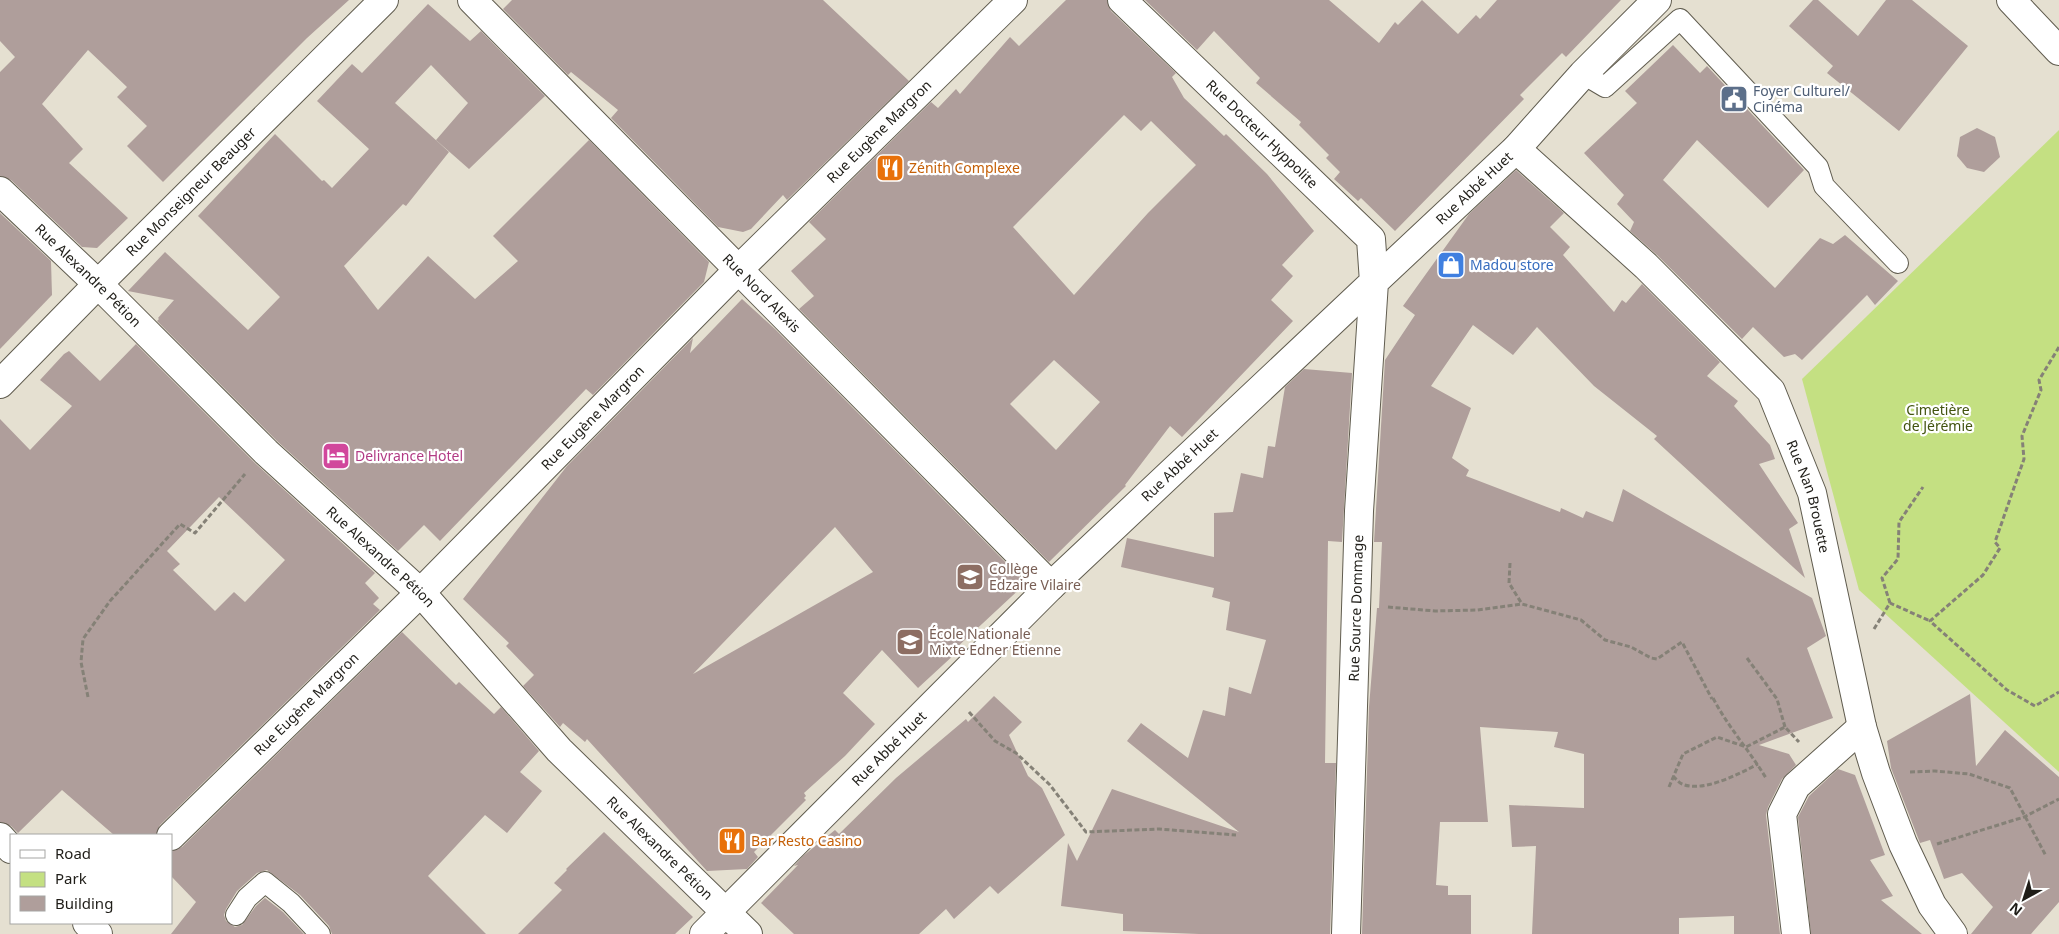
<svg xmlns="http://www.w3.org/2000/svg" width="2059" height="934" font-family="'Noto Sans',sans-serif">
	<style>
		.green { fill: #c4e082 }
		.building { fill: #af9e9b; fill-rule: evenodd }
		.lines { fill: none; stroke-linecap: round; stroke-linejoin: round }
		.service-casing { stroke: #605c4f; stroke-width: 22 }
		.minor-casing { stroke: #605c4f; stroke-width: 30 }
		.secondary-casing { stroke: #605c4f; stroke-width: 30 }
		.path { stroke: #858177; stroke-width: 3; stroke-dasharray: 5 2.5; stroke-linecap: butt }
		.service { stroke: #fff; stroke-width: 20 }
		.minor { stroke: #fff; stroke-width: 28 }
		.secondary { stroke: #fff; stroke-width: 28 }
		.labels { text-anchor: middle; stroke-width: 4.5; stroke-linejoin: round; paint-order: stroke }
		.service-label { font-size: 14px; fill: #4e5e75; stroke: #fff; text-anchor: start }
		.street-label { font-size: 14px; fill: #1f1d18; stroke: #fff }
		.food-label { font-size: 14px; fill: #c56008; stroke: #fff; text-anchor: start }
		.shop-label { font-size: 14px; fill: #366cbe; stroke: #fff; text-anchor: start }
		.park-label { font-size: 14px; fill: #435410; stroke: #fff }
		.hotel-label { font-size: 14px; fill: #b23c85; stroke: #fff; text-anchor: start }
		.education-label { font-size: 14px; fill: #785e54; stroke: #fff; text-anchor: start }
	</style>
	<rect width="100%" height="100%" fill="#e5e0d1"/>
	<polygon class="green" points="2059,130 2059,772 1859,590 1802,379"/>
	<g class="building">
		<polygon points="0,0 349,0 307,38 163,182 127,146 147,126 117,97 127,87 88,50 42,104 83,149 69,163 128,218 97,248 82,247 11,180 0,176 0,72 15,57 0,41"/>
		<polygon points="512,0 823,0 909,81 787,200 783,195 751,229 743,232 718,227 611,118 618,110 571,72 568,75 503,9"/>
		<path d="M1066,0H1107L1111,11L1176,73L1172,77L1184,98L1224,136L1226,134L1267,174L1314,231L1282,265L1293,276L1271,300L1293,321L1182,437L1170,426L1125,485L1126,486L1049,562L799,309L814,296L791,271L826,239L809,222L931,102L938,108L956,89L960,94L1010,37L1019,46ZM1124,115L1141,131L1151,121L1196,165L1148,213L1074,295L1013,227ZM1054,360L1100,402L1056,450L1010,404Z"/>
		<polygon points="1145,0 1329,0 1379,43 1395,22 1398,25 1422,0 1458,34 1476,15 1480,19 1497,0 1621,0 1566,57 1562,53 1520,95 1524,99 1395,231 1361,198 1358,201 1334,179 1340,172 1326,158 1329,155 1299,125 1301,122 1256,83 1260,78 1214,31 1197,50"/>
		<polygon points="1813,0 1818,0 1858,36 1886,0 1912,0 1968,46 1899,131 1827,73 1833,66 1789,26"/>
		<polygon points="428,4 470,41 481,31 545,96 469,169 436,140 468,103 431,65 395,103 449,152 406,206 403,204 344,266 378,310 428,256 475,299 518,261 493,236 589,140 709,262 704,282 593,395 586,389 440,541 424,525 398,551 277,441 157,321 159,319 158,318 174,300 128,291 165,252 248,330 280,297 198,216 275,134 322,181 324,180 332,188 369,149 317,101 352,64 362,73"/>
		<polygon points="1673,45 1700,73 1707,66 1804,170 1768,208 1697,140 1663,180 1775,288 1820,238 1833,244 1845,235 1898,281 1875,305 1867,295 1802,360 1795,354 1784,357 1753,327 1742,339 1657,255 1630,231 1634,222 1617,204 1624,195 1584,153 1637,103 1625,91"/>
		<polygon points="1977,128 1995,137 2000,157 1984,172 1967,168 1957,156 1960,137"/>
		<polygon points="1516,170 1564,213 1550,227 1570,247 1563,255 1614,312 1622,300 1626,303 1642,284 1720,362 1707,376 1738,401 1734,406 1770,445 1775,459 1759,464 1798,523 1789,529 1805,578 1654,439 1657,436 1594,386 1537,327 1513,355 1473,325 1431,386 1471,408 1452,458 1469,470 1466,476 1560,512 1561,508 1583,518 1586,511 1613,522 1623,489 1812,598 1826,636 1807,648 1833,718 1759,745 1789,754 1796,765 1782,779 1768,807 1766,815 1780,934 1734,934 1734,916 1679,918 1679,934 1532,934 1536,846 1512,847 1509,805 1584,808 1584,754 1554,747 1558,732 1480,727 1488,822 1440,822 1436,885 1448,886 1448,895 1471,895 1471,934 1362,934 1369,707 1377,608 1379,608 1382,542 1374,542 1385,360 1415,315 1403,306 1469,214"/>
		<polygon points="0,213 51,261 52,295 0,349"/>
		<path d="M742,299L775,329L1026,583L954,650L956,653L918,688L882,650L843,693L875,724L845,756L804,793L806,796L804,798L806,800L754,852L758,857L747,869L707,871L587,739L585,742L563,723L560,727L523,686L534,675L506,646L509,643L463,599L567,466L693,338L690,353ZM835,527L873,572L693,674Z"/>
		<path d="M136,344L255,463L375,573L365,583L379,598L373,604L380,610L160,825L156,835H114L62,790L18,833L11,826L0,822V419L30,450L72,406L40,380L64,354L69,351L100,381ZM219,497L285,560L245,602L234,592L215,611L173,570L180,564L167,551Z"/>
		<polygon points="1304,369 1352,373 1342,542 1328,541 1325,763 1336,763 1330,934 1199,934 1123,931 1123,914 1061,906 1068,843 1077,861 1112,789 1239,832 1127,741 1141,723 1188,758 1203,710 1225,716 1229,687 1251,694 1266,640 1226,630 1230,602 1212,597 1214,588 1121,567 1127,538 1214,557 1214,513 1233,512 1241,473 1263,478 1268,446 1275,447 1285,387"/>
		<polygon points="402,632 456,685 459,682 494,714 501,707 539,751 520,772 542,791 507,833 485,815 428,876 486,934 332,934 329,926 300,895 267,870 257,873 237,891 226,909 224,915 226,921 235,927 242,925 256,906 265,898 283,912 304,934 171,934 196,902 171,876 171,851 182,847"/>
		<polygon points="1970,694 1976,766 2005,730 2059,777 2059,902 2031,934 1971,934 1993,907 1962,873 1944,879 1930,840 1920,843 1891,768 1887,741"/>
		<polygon points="994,696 1022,722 1009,735 1028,776 1042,788 1065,835 998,894 990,886 954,919 946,909 919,934 794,934 761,903 798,865 794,866 803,856 835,830 839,834 896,778 966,719 968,722"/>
		<polygon points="1838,769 1855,775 1885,855 1870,860 1893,896 1881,900 1922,934 1811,934 1798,817 1809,796"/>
		<polygon points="604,832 693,917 675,934 518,934 562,890 554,883 567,870 566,869"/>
	</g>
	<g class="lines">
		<defs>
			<g id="service">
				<polyline points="1583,74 1605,87 1680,19 1818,167 1824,186 1898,263"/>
				<polyline points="236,915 247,898 265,882 291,903 320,934"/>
			</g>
			<g id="minor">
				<path id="s1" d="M472,0L1051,586"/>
				<polyline points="2011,0 2059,51"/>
				<path id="s2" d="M1516,149L1646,266L1771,391L1812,493L1862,727L1876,773L1903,844L1932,905L1953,934"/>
				<path id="s3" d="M0,191L98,284L266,452L423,595L559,750L748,934"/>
				<path id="s4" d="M0,384L98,284L384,0"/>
				<path id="s5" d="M171,836L420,593L739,269L1013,0"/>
				<polyline points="0,837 11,849"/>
				<polyline points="87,923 98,934"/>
				<path id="s6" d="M704,934L1051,586L1374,282L1371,239L1122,0"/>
				<polyline points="1796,934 1782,814 1796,786 1862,727"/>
			</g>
			<g id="secondary">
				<path id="s7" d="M1346,934L1359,511L1374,282L1516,149L1583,74L1657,0"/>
			</g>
		</defs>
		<use href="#service" class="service-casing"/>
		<use href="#minor" class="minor-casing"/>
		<use href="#secondary" class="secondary-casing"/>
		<g class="path">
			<polyline points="2059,347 2039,380 2041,390 2022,436 2024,459 1995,542 2000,548 1983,575 1930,621 2007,690 2035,706 2059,692"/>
			<polyline points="1510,563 1509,583 1522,604"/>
			<polyline points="1890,603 1882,578 1898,559 1899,522 1923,487"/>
			<polyline points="1388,607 1435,611 1477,610 1522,604 1581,620 1605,640 1631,647 1651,658 1657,659 1682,642 1712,699"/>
			<polyline points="1874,629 1890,603 1930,621"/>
			<polyline points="1747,658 1777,699 1785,727"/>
			<polyline points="88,697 81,662 83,639 110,601 180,524 195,533 245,474"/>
			<path d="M1713,698C1728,727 1749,750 1766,778"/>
			<polyline points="969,712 995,741 1016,753 1050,785 1086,832 1159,829 1236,835"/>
			<polyline points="1910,772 1935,771 1969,774 2010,788 2046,856"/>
			<path d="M1673,776C1676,779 1679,783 1682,784C1703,793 1739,774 1758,764"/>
			<polyline points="1669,787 1683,754 1717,737 1746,747 1785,727 1799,742"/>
			<polyline points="1937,844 2024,817 2059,799"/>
		</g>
		<use href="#service" class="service"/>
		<use href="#minor" class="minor"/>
		<use href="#secondary" class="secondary"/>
	</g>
	<defs>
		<symbol id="civic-square" viewBox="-11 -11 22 22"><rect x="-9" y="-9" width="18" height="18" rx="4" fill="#5c6f8a" stroke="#fff"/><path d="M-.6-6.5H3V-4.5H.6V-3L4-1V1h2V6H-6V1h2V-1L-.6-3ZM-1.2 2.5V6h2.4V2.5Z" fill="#fff"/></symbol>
		<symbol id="restaurant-square" viewBox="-11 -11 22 22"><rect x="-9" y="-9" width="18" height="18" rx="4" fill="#e8710a" stroke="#fff"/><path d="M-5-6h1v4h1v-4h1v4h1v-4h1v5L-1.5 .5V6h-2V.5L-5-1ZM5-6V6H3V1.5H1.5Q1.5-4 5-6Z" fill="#fff"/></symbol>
		<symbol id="shop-square" viewBox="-11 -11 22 22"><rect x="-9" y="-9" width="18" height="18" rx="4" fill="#3f7fe0" stroke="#fff"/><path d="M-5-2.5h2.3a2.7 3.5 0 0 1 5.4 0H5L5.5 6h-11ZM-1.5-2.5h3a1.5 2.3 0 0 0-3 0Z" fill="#fff"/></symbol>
		<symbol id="hotel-square" viewBox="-11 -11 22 22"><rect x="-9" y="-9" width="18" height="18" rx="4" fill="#d1479c" stroke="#fff"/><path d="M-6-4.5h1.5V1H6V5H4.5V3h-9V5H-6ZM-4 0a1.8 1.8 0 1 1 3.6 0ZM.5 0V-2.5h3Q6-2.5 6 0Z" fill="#fff"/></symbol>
		<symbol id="school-square" viewBox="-11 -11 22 22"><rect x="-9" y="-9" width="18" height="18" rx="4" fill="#8d6e63" stroke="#fff"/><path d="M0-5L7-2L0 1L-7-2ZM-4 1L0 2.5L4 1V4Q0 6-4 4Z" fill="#fff"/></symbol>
	</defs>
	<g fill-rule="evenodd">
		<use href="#civic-square" x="1718" y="83" width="32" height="32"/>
		<use href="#restaurant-square" x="874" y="152" width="32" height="32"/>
		<use href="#shop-square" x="1435" y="249" width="32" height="32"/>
		<use href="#hotel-square" x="320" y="440" width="32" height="32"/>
		<use href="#school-square" x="954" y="561" width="32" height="32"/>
		<use href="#school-square" x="894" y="626" width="32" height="32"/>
		<use href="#restaurant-square" x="716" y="825" width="32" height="32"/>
	</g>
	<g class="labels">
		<g class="service-label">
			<text x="1753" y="96">Foyer Culturel/<tspan x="1753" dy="16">Cinéma</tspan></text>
		</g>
		<g class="street-label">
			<text dy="5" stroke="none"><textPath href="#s5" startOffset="999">Rue Eugène Margron</textPath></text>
			<text transform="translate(1262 134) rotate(44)" y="5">Rue Docteur Hyppolite</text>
			<text dy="5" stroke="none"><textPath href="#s7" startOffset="790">Rue Abbé Huet</textPath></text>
			<text dy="5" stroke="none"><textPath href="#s4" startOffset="271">Rue Monseigneur Beauger</textPath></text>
			<text dy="5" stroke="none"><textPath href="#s3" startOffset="122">Rue Alexandre Pétion</textPath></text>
			<text dy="5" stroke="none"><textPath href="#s1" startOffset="412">Rue Nord Alexis</textPath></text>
			<text dy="5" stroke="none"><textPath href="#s5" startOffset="594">Rue Eugène Margron</textPath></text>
			<text dy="5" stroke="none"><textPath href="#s6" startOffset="668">Rue Abbé Huet</textPath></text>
			<text dy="5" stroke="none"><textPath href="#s2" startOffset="464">Rue Nan Brouette</textPath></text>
			<text dy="5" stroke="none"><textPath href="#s3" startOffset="528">Rue Alexandre Pétion</textPath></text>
			<text dy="5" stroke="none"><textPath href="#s7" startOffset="326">Rue Source Dommage</textPath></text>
			<text dy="5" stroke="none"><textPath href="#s5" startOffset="189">Rue Eugène Margron</textPath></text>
			<text dy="5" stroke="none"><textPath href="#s6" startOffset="262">Rue Abbé Huet</textPath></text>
			<text dy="5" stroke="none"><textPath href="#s3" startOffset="932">Rue Alexandre Pétion</textPath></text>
		</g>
		<g class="food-label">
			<text x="909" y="173">Zénith Complexe</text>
			<text x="751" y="846">Bar Resto Casino</text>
		</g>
		<g class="shop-label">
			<text x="1470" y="270">Madou store</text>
		</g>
		<g class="park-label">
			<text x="1938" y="415">Cimetière<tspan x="1938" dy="16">de Jérémie</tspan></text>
		</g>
		<g class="hotel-label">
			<text x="355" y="461">Delivrance Hotel</text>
		</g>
		<g class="education-label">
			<text x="989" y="574">Collège<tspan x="989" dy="16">Edzaire Vilaire</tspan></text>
			<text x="929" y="639">École Nationale<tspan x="929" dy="16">Mixte Edner Etienne</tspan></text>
		</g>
	</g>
	<rect x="10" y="834" width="162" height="90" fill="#ffffff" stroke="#a5a5a3"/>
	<rect x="20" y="850" width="25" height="8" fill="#ffffff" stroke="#a5a5a3"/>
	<text x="55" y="859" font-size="15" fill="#1f1d18">Road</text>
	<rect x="20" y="872" width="25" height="15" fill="#c4e082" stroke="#a5a5a3"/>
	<text x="55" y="884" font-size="15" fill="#1f1d18">Park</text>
	<rect x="20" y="896" width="25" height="15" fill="#af9e9b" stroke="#a5a5a3"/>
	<text x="55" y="909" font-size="15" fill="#1f1d18">Building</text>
	<g transform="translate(2024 899) rotate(219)" stroke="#ffffff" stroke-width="4" paint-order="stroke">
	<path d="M0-4L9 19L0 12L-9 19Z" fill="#1f1d18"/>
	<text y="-8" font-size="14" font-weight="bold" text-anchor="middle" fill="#1f1d18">N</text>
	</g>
</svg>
